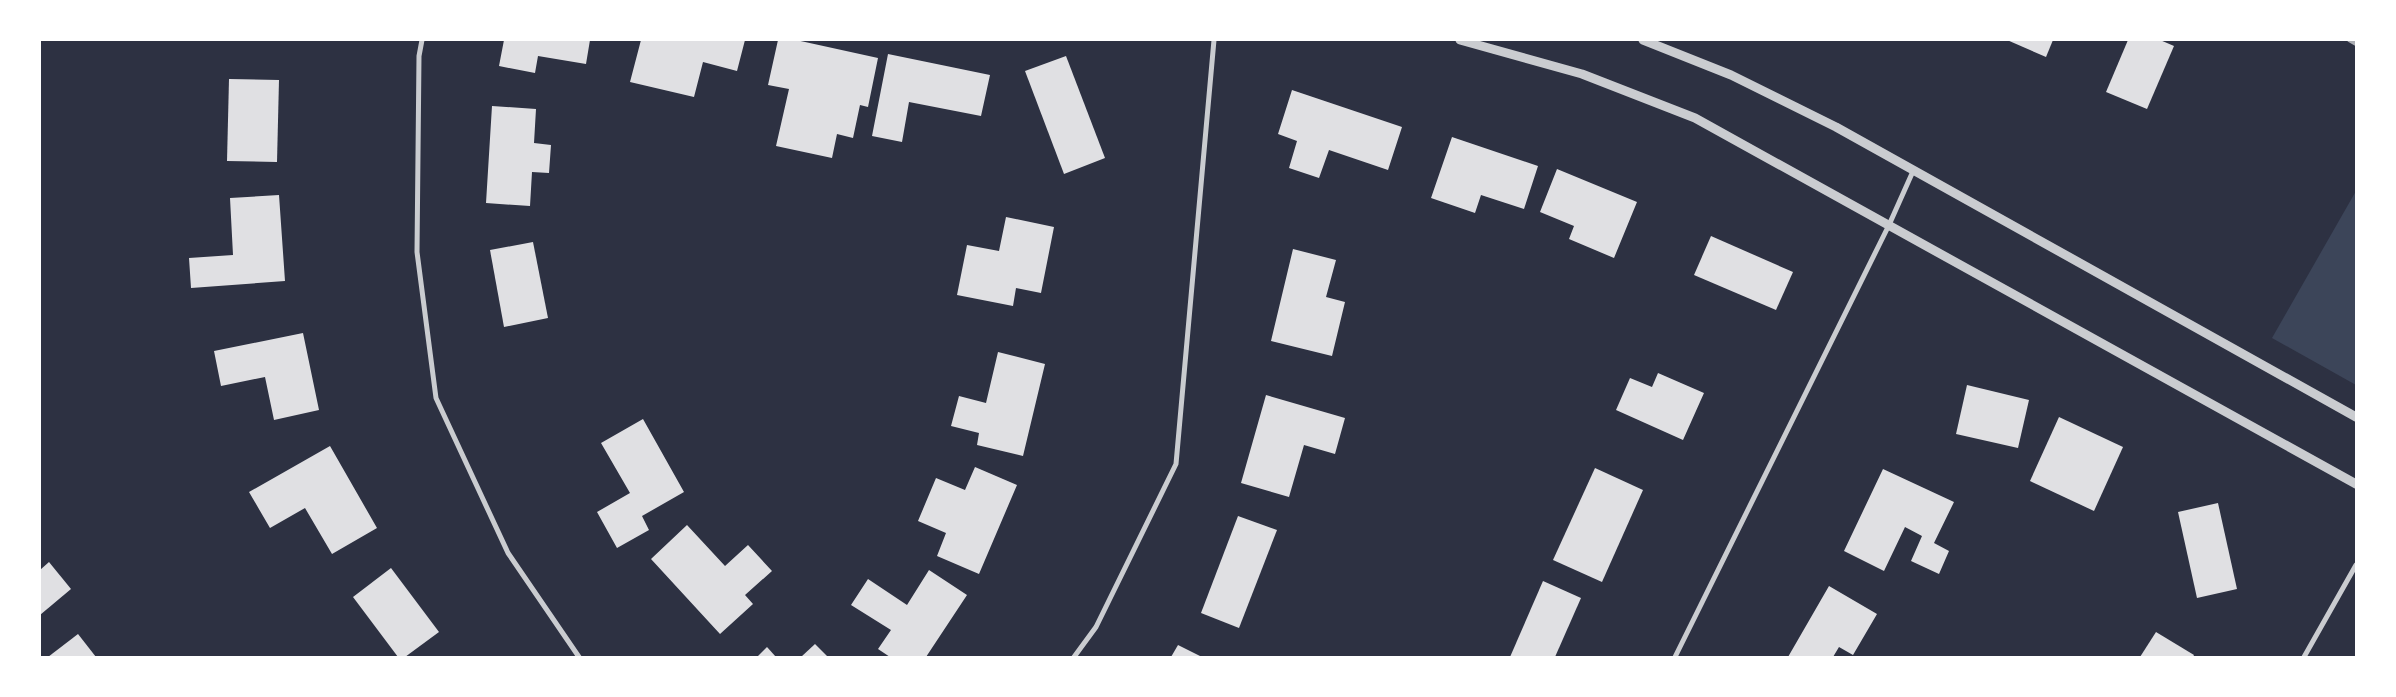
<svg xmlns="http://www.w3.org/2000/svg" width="2396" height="697" font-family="'Source Serif 4',serif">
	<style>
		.green { fill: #3c4559 }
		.building { fill: #e0e0e3 }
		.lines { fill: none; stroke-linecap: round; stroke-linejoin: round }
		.minor { stroke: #caccd0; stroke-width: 5 }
		.tertiary { stroke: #caccd0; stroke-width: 9 }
		.rail { stroke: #abadb3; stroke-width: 4 }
	</style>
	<rect width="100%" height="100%" fill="#2d3142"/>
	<polygon class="green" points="2356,191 2356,385 2272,338"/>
	<g class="building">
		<polygon points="504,40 590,40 586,64 538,56 535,73 499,66"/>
		<polygon points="641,40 745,40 737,71 703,62 694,97 630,82"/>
		<polygon points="778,40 796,40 878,58 868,107 860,105 853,138 837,134 832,158 776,146 789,89 768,85"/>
		<polygon points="2007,40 2053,40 2046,57"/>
		<polygon points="2128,40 2160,40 2174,46 2147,109 2106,92"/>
		<polygon points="888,54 990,75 981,116 909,102 902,142 872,136"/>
		<polygon points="1066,56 1105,158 1064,174 1025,71"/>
		<polygon points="229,79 279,80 277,162 227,161"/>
		<polygon points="1292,90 1402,127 1388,170 1329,150 1319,178 1289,168 1297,141 1278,134"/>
		<polygon points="492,106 536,109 534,143 551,145 549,173 532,172 530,206 486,203"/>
		<polygon points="1452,137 1538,166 1524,209 1481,195 1475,213 1431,198"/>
		<polygon points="1557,169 1637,202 1614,258 1569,239 1574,226 1540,212"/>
		<polygon points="279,195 285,281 191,288 189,258 233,255 230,198"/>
		<polygon points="1006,217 1054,227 1041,293 1016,288 1013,306 957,295 967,245 999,251"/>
		<polygon points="1711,236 1793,272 1776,310 1694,275"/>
		<polygon points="533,242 548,318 504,327 490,250"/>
		<polygon points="1293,249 1336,260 1326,297 1345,302 1332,356 1271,341"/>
		<polygon points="303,333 319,410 274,420 265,377 221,386 214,351"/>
		<polygon points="998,352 1045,364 1023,456 977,445 979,433 951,426 959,396 986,403"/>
		<polygon points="1658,373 1704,393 1683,440 1616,410 1630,378 1652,387"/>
		<polygon points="1967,385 2029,400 2018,448 1956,434"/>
		<polygon points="1266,395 1345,418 1335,454 1304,445 1289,497 1241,483"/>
		<polygon points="2059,417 2123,447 2094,511 2030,481"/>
		<polygon points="643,419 684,492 642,516 649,530 617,548 597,512 630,493 601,443"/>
		<polygon points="330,446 377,528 332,554 305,508 270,528 249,492"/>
		<polygon points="975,467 1017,485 979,574 937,556 946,533 918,521 936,478 965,490"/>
		<polygon points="1595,468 1643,490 1602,582 1553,560"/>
		<polygon points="1883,469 1954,502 1934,543 1949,551 1939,574 1911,561 1922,536 1905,527 1884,571 1844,551"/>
		<polygon points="2218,503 2237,589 2197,598 2178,512"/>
		<polygon points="1238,516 1277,530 1239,628 1201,613"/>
		<polygon points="687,525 725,566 748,545 772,571 745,595 753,604 720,634 651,559"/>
		<polygon points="49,562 71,589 40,615 40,570"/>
		<polygon points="391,568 439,632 405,657 398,657 353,597"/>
		<polygon points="929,570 967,595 926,657 890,657 878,649 891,630 851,605 868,579 907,605"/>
		<polygon points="1543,581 1581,598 1555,657 1510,657"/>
		<polygon points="1829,586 1877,614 1853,655 1839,647 1833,657 1788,657"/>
		<polygon points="2156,632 2194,655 2193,657 2140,657"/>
		<polygon points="78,634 96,657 48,657"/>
		<polygon points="815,644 828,657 801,657"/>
		<polygon points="1178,645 1202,657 1171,657"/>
		<polygon points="767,647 776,657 757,657"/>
	</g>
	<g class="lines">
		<g class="minor">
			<polyline points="422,40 419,56 417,252 436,398 508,553 579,657"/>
			<polyline points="1074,657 1096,627 1176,464 1214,40"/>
			<polyline points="1675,657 1889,225 1914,169"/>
			<polyline points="2304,657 2356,565"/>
		</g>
		<g class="tertiary">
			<polyline points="1460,40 1582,74 1695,118 2356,484"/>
			<polyline points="1643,40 1731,75 1836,127 2356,417"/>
		</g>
		<polyline class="rail" points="2349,40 2356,44"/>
	</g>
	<rect width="2396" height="697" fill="none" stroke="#ffffff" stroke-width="82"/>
</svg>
